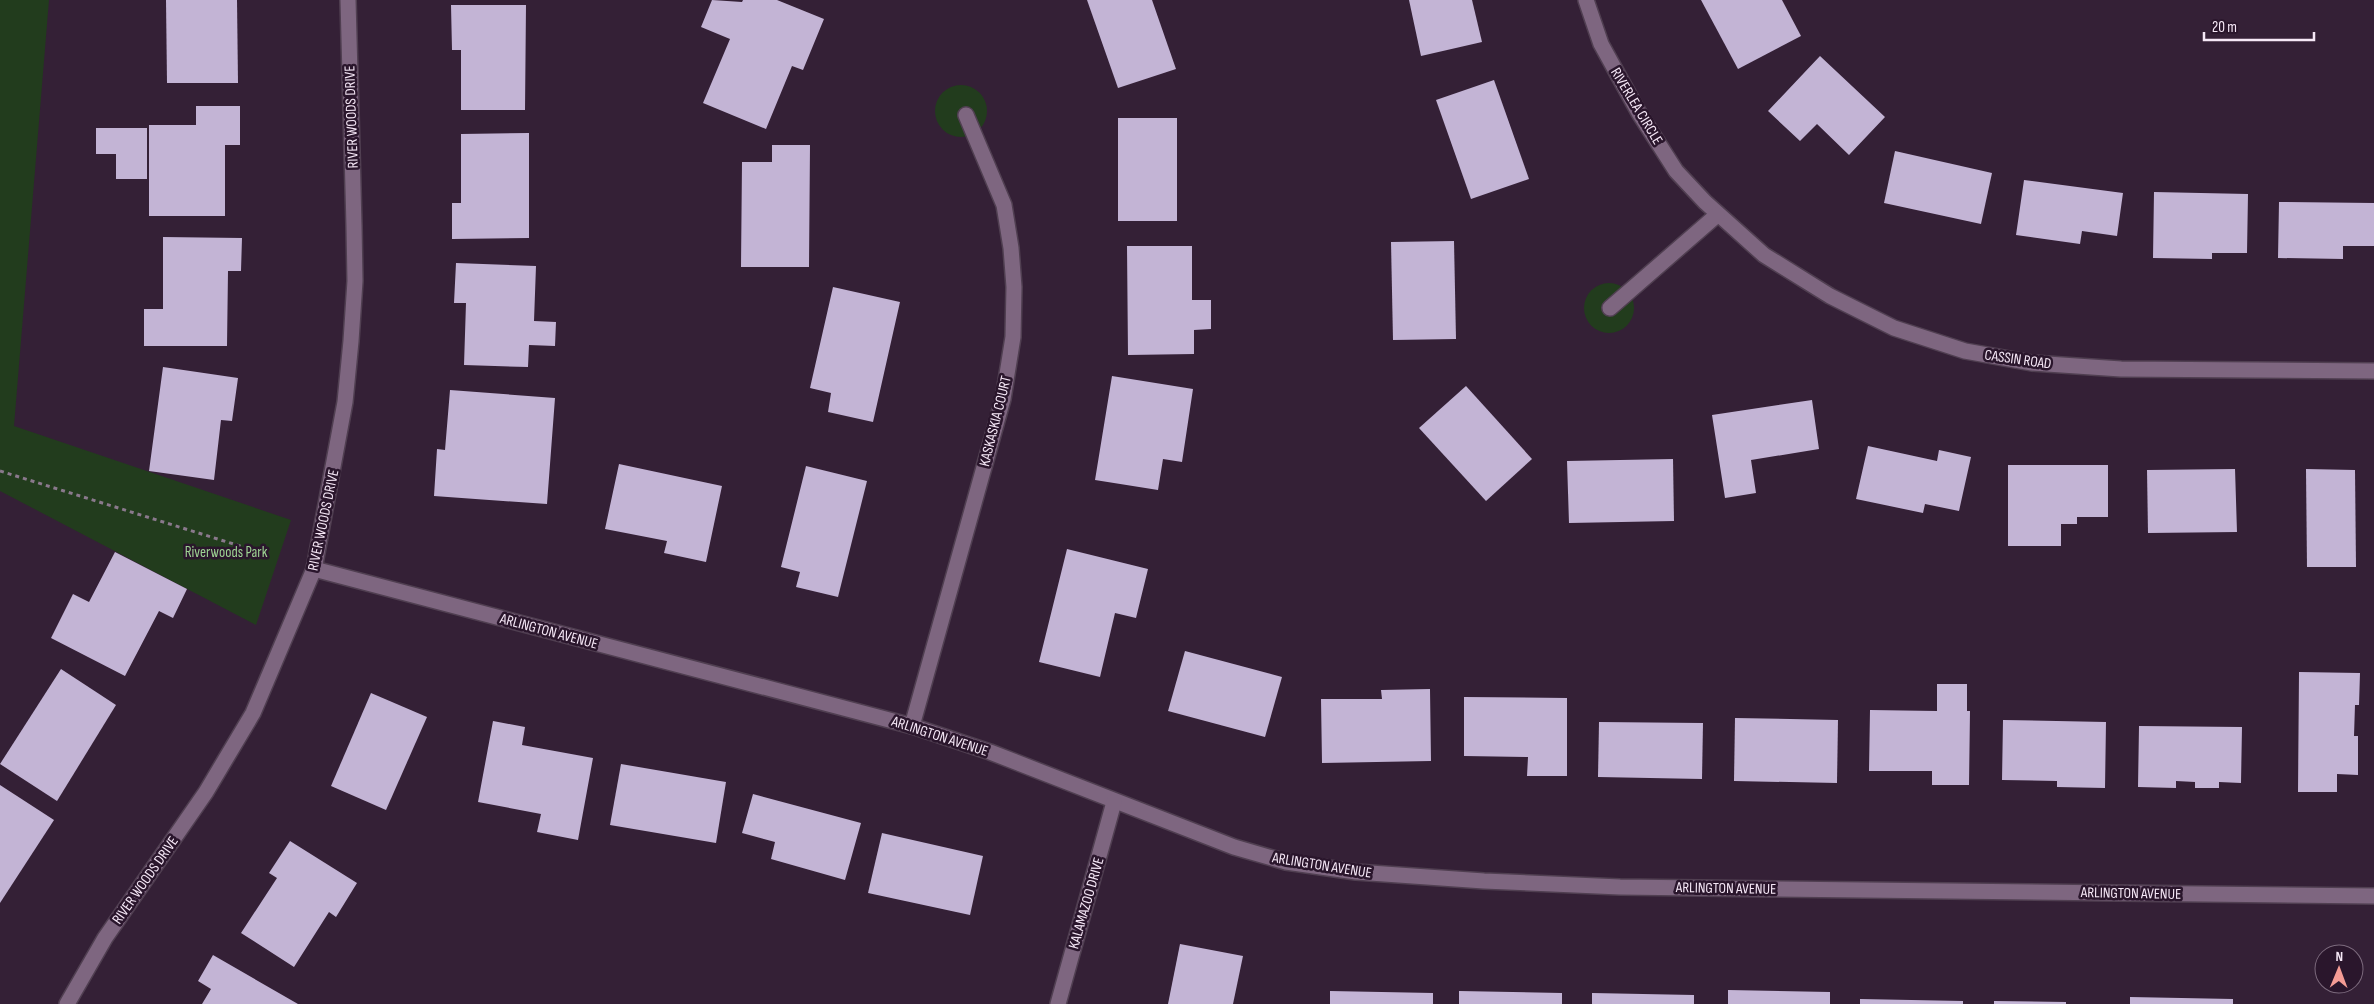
<svg xmlns="http://www.w3.org/2000/svg" width="2374" height="1004" font-family="'Sofia Sans Condensed',sans-serif">
	<style>
		.green { fill: #223c1d }
		.building { fill: #c3b4d5 }
		.lines { fill: none; stroke-linecap: round; stroke-linejoin: round }
		.minor-casing { stroke: #503f51; stroke-width: 18 }
		.path { stroke: #8a798c; stroke-width: 3; stroke-dasharray: 4 4; stroke-linecap: butt }
		.minor { stroke: #7e6680; stroke-width: 15 }
		.labels { text-anchor: middle; stroke-width: 5; stroke-linejoin: round; paint-order: stroke }
		.street-label { font-size: 15px; fill: #f6e8f7; stroke: #2a162c }
		.park-label { font-size: 15px; fill: #9dd393; stroke: #2a162c }
	</style>
	<rect width="100%" height="100%" fill="#342036"/>
	<g class="green">
		<polygon points="0,0 49,0 14,426 291,520 256,625 0,491"/>
		<circle cx="961" cy="111" r="26"/>
		<circle cx="1609" cy="308" r="25"/>
	</g>
	<g class="building">
		<polygon points="166,0 237,0 238,83 167,83"/>
		<polygon points="712,0 742,2 743,0 777,0 824,19 803,70 792,66 766,129 703,103 730,39 701,27"/>
		<polygon points="1087,0 1152,0 1176,69 1118,88"/>
		<polygon points="1409,0 1472,0 1482,42 1421,56"/>
		<polygon points="1701,0 1782,0 1801,36 1738,69"/>
		<polygon points="451,5 526,5 525,110 461,110 461,50 452,50"/>
		<polygon points="1820,56 1885,117 1849,155 1817,124 1800,141 1768,111"/>
		<polygon points="1494,80 1529,179 1471,199 1436,100"/>
		<polygon points="196,106 240,106 240,145 225,145 225,216 149,216 149,125 196,125"/>
		<rect x="1118" y="118" width="59" height="103"/>
		<polygon points="96,128 147,128 147,179 116,179 116,154 96,154"/>
		<polygon points="529,133 529,238 452,239 452,203 461,203 461,134"/>
		<polygon points="772,145 810,145 809,267 741,267 742,162 772,162"/>
		<polygon points="1895,151 1992,173 1981,224 1884,203"/>
		<polygon points="2024,180 2123,193 2117,236 2082,231 2080,244 2016,235"/>
		<polygon points="2154,192 2248,194 2247,253 2212,253 2212,259 2153,258"/>
		<polygon points="2279,202 2374,203 2374,246 2343,246 2343,259 2278,258"/>
		<polygon points="163,237 242,238 241,271 228,271 227,346 144,346 144,309 163,309"/>
		<polygon points="1454,241 1456,339 1393,340 1391,242"/>
		<polygon points="1127,246 1192,246 1192,300 1211,300 1211,329 1194,330 1194,354 1128,355"/>
		<polygon points="456,263 536,266 534,321 556,322 555,346 529,345 528,367 464,365 466,303 454,303"/>
		<polygon points="833,287 900,302 873,422 828,412 831,393 810,388"/>
		<polygon points="163,367 238,378 232,421 221,420 214,480 149,471"/>
		<polygon points="1112,376 1193,389 1182,462 1163,459 1158,490 1095,480"/>
		<polygon points="1466,386 1532,459 1486,501 1419,428"/>
		<polygon points="450,390 555,398 547,504 434,496 437,449 445,450"/>
		<polygon points="1812,400 1819,449 1751,460 1756,493 1725,498 1712,415"/>
		<polygon points="1868,446 1937,461 1939,450 1971,457 1959,511 1925,504 1923,513 1856,499"/>
		<polygon points="1673,459 1674,521 1569,523 1567,461"/>
		<polygon points="619,464 722,486 706,562 664,553 667,541 605,529"/>
		<polygon points="2008,465 2108,465 2108,517 2077,517 2077,524 2061,524 2061,546 2008,546"/>
		<polygon points="806,466 867,481 838,597 796,587 800,572 781,567"/>
		<polygon points="2235,469 2237,532 2148,533 2147,470"/>
		<polygon points="2306,469 2355,470 2356,567 2307,567"/>
		<polygon points="1067,549 1148,569 1136,618 1115,613 1100,677 1039,662"/>
		<polygon points="115,552 187,589 173,618 159,611 125,676 51,638 73,594 89,602"/>
		<polygon points="1185,651 1282,677 1265,737 1168,711"/>
		<polygon points="61,669 116,705 57,801 0,764"/>
		<polygon points="2299,672 2360,673 2359,705 2355,705 2354,736 2358,736 2358,775 2337,774 2337,792 2298,792"/>
		<polygon points="1937,684 1967,684 1967,711 1970,711 1969,785 1932,785 1932,771 1869,771 1870,710 1937,711"/>
		<polygon points="1430,689 1431,761 1322,763 1321,699 1382,699 1381,690"/>
		<polygon points="371,693 427,717 386,810 331,786"/>
		<polygon points="1464,697 1567,698 1567,776 1527,776 1528,757 1464,756"/>
		<polygon points="1735,718 1838,720 1837,783 1734,781"/>
		<polygon points="2003,720 2106,722 2105,788 2057,787 2057,781 2002,780"/>
		<polygon points="493,721 525,727 522,745 593,758 578,840 537,832 541,814 478,802"/>
		<polygon points="1599,722 1703,723 1702,779 1598,777"/>
		<polygon points="2139,726 2242,727 2241,783 2219,782 2219,788 2195,788 2195,782 2176,781 2176,788 2138,787"/>
		<polygon points="621,764 726,782 716,843 610,825"/>
		<polygon points="0,785 54,820 0,903"/>
		<polygon points="753,794 861,823 845,880 771,859 775,842 742,833"/>
		<polygon points="882,833 983,856 970,915 868,893"/>
		<polygon points="290,841 357,883 336,917 329,912 294,967 241,933 277,878 269,873"/>
		<polygon points="1180,944 1243,956 1233,1004 1168,1004"/>
		<polygon points="213,955 298,1004 202,1004 211,989 198,981"/>
		<polygon points="1728,990 1830,992 1830,1004 1728,1004"/>
		<polygon points="1330,991 1433,993 1433,1004 1330,1004"/>
		<polygon points="1459,991 1562,993 1562,1004 1459,1004"/>
		<polygon points="1592,993 1694,995 1694,1004 1592,1004"/>
		<polygon points="2130,997 2233,999 2233,1004 2130,1004"/>
		<polygon points="1860,999 1963,1001 1963,1004 1860,1004"/>
		<polygon points="1994,1001 2066,1002 2066,1004 1994,1004"/>
	</g>
	<g class="lines">
		<defs>
			<g id="minor">
				<polyline points="1586,0 1601,44 1639,113 1676,171 1705,202 1764,255 1830,296 1894,328 1965,351 2032,363 2121,369 2374,371"/>
				<polyline points="1610,308 1717,215"/>
				<polyline points="314,569 912,726 990,752 1234,847 1286,862 1356,872 1484,881 1620,887 2374,896"/>
				<polyline points="912,726 1003,399 1013,337 1014,287 1011,248 1004,205 966,115"/>
				<polyline points="67,1004 105,938 206,792 253,713 314,569 345,402 351,341 355,281 354,226 348,0"/>
				<polyline points="1058,1004 1114,802"/>
			</g>
		</defs>
		<use href="#minor" class="minor-casing"/>
		<polyline class="path" points="0,471 256,551"/>
		<use href="#minor" class="minor"/>
	</g>
	<g class="labels">
		<g class="street-label">
			<text transform="translate(1637 106) rotate(59)" y="5">RIVERLEA CIRCLE</text>
			<text transform="translate(351 117) rotate(-92)" y="5">RIVER WOODS DRIVE</text>
			<text transform="translate(2018 359) rotate(8)" y="5">CASSIN ROAD</text>
			<text transform="translate(995 421) rotate(-76)" y="5">KASKASKIA COURT</text>
			<text transform="translate(323 520) rotate(-78)" y="5">RIVER WOODS DRIVE</text>
			<text transform="translate(549 631) rotate(15)" y="5">ARLINGTON AVENUE</text>
			<text transform="translate(940 736) rotate(18)" y="5">ARLINGTON AVENUE</text>
			<text transform="translate(1322 865) rotate(9)" y="5">ARLINGTON AVENUE</text>
			<text transform="translate(145 880) rotate(-55)" y="5">RIVER WOODS DRIVE</text>
			<text transform="translate(1726 888) rotate(1)" y="5">ARLINGTON AVENUE</text>
			<text transform="translate(2131 893) rotate(1)" y="5">ARLINGTON AVENUE</text>
			<text transform="translate(1086 903) rotate(-74)" y="5">KALAMAZOO DRIVE</text>
		</g>
		<g class="park-label">
			<text x="226" y="557">Riverwoods Park</text>
		</g>
	</g>
	<g transform="translate(2339 969) rotate(1)"><circle r="24" fill="#2a162c" stroke="#7c6a7d"/>
	<path d="M0-4L9 19L0 12L-9 19Z" fill="#f59c95"/>
	<text y="-8" font-size="14" font-weight="bold" text-anchor="middle" fill="#f6e8f7">N</text>
	</g>
	<path d="M2204 32v8h110v-8" fill="none" stroke="#f6e8f7" stroke-width="2.5"/>
	<text x="2212" y="32" font-size="15" fill="#f6e8f7" stroke="#2a162c" stroke-width="4" paint-order="stroke">20 m</text>
</svg>
